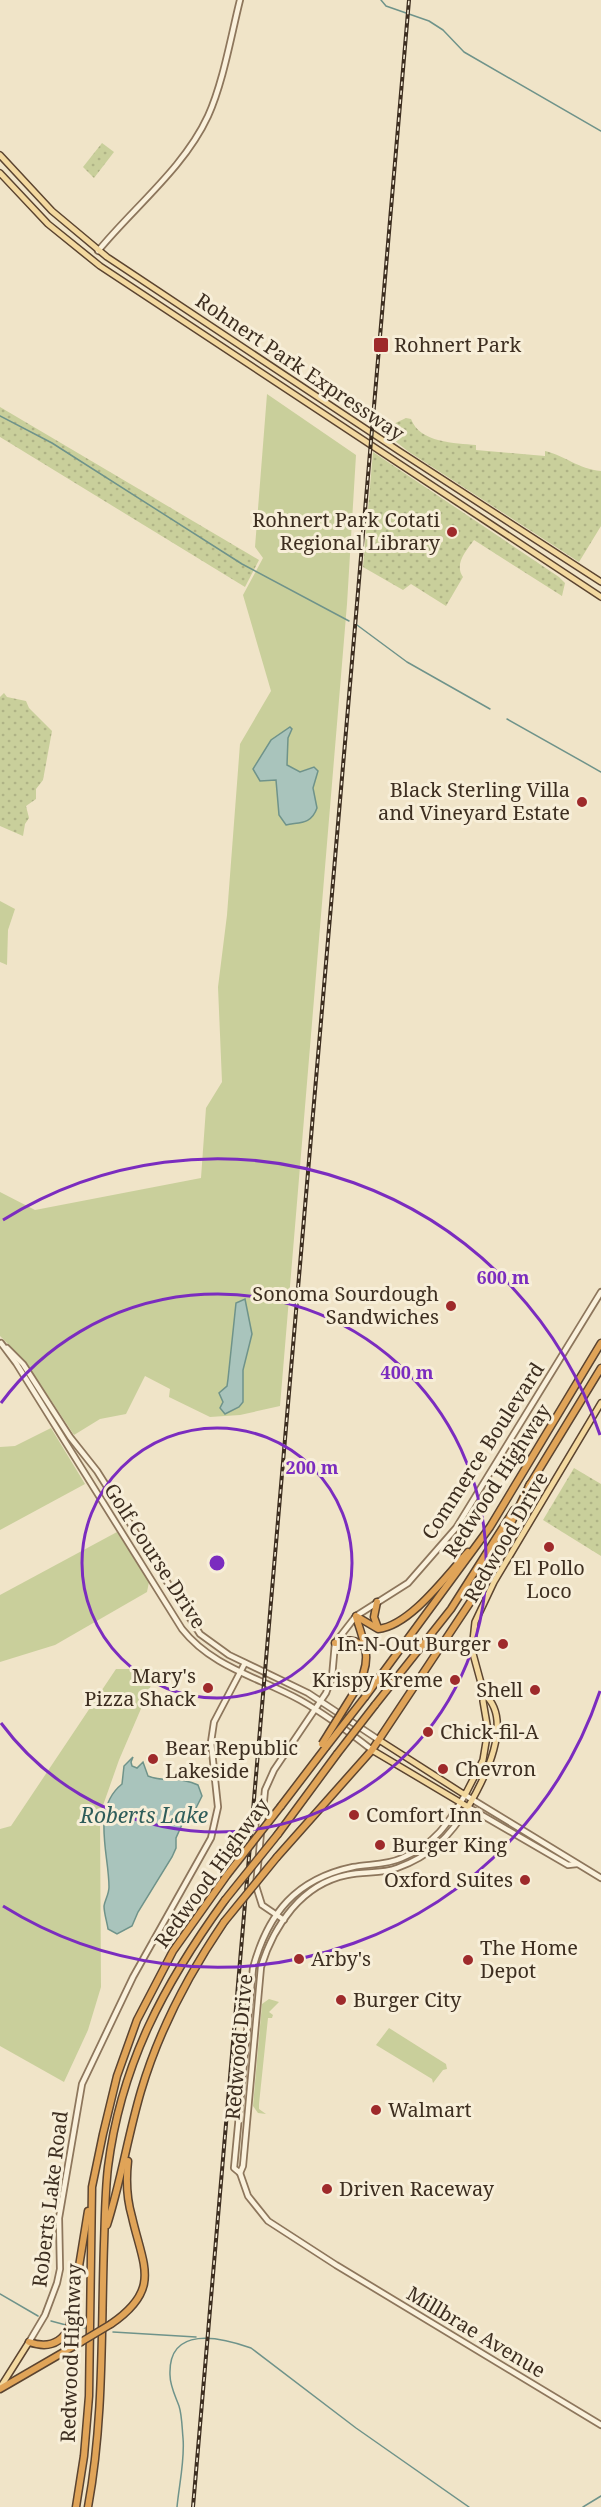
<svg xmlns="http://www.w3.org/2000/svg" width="601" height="2507" font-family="'Noto Serif',serif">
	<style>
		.grass { fill: #c9cf9b }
		.park { fill: url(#park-dots) }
		.water { fill: #a9c4bc; stroke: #6f938a; stroke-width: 1.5 }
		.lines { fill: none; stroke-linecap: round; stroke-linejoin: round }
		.stream { stroke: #6f938a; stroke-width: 1.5 }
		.minor-casing { stroke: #8d765c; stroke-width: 8 }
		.major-casing { stroke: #5b4430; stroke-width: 8 }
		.highway-casing { stroke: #5b4430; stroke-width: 9 }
		.minor { stroke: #faf1dc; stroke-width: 4.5 }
		.major { stroke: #f3d9a0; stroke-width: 5 }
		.highway { stroke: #e0a458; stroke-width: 6 }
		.rail-casing { stroke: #3d2e20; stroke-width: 4 }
		.rail { stroke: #f7eed8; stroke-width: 1.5; stroke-dasharray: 4.5; stroke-linecap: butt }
		.highway-bridge-casing { stroke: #5b4430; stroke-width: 9; stroke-linecap: butt }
		.highway-bridge { stroke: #e0a458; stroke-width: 6 }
		.ring { fill: none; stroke: #7b2cbf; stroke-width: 3 }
		.poi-dot { fill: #9e2a2b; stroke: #f7eed8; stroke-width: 2 }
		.labels { text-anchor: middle; stroke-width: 6; stroke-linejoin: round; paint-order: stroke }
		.poi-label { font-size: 20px; fill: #3d2e20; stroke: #f7eed8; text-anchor: start }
		.street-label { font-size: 20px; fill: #3d2e20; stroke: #f7eed8 }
		.water-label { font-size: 21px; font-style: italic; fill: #2f5d5a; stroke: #f7eed8 }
		.centre { fill: #7b2cbf; stroke: #f7eed8; stroke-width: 3 }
		.ring-label { font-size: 18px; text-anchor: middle; font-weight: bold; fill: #7b2cbf; stroke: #f7eed8; stroke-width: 6; stroke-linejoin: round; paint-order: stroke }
	</style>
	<defs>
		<pattern id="park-dots" width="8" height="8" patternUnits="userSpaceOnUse" patternTransform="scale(1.5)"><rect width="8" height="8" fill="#c9cf9b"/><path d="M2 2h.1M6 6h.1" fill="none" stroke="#aeb285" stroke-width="1.8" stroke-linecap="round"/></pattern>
	</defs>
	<rect width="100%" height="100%" fill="#f0e4c8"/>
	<g class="grass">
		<polygon points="267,394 356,455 347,604 280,1406 240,1415 210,1417 169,1397 170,1389 145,1376 126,1414 100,1419 74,1435 25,1361 0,1336 0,1192 35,1210 201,1178 206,1108 222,1082 218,987 227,915 240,744 271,691 243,595 263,558 255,547"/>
		<polygon points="0,901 15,909 8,930 7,965 0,962"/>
		<polygon points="51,1428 85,1484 0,1530 0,1447 15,1446"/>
		<polygon points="117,1532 149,1582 147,1592 55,1645 0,1662 0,1595"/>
		<polygon points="116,1669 158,1669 119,1760 100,1814 101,1987 88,2030 64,2082 0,2046 0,1829 11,1826"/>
		<polygon points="269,1999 279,2002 269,2012 273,2015 272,2018 268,2018 259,2104 259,2109 266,2114 258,2113 253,2106 262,2004"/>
		<polygon points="389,2028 446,2064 447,2069 443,2070 433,2083 432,2079 376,2045"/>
	</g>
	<g class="park">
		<polygon points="102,143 114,152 94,178 83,167"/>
		<polygon points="0,407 259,560 245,587 0,437"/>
		<path d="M406,418L411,419C420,443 455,443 476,445V450L545,456V451C566,456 578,469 601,471V526L579,562L409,452L381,430Z"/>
		<path d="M373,452L559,577L565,583L562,596L474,540C466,551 454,564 463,577L446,606L411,584L403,590L363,567Z"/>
		<polygon points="4,693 7,697 26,701 29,708 52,731 43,780 36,789 36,799 26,806 29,818 25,824 23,836 0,826 0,697"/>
		<polygon points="574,1468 601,1484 601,1556 543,1520"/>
	</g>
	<g class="water">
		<path d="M290,727L292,729L288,738L287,765L300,772L314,767L318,771L313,788L317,808C311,825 299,822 286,825L279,815L276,780L260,781L253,769L271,740Z"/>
		<polygon points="245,1299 252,1334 243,1370 243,1402 239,1407 225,1414 220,1408 223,1402 219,1393 227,1386 228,1379 236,1303"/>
		<path d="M133,1757L131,1762L132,1766L137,1768L143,1762L148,1776C164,1783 181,1776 198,1785L202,1796L195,1810L185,1818L176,1838V1848L172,1857L138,1912L132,1926L117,1934L108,1929C107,1922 104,1913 104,1906C105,1900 109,1894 109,1887C109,1853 91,1809 122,1784L124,1766Z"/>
	</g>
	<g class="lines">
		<g class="stream">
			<polyline points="381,0 386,6 429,21 443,30 464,52 601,131"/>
			<polyline points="0,416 52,443 242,564 349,621"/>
			<polyline points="357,625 407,662 490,709"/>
			<polyline points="507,719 601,772"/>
			<polyline points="0,2294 38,2316"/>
			<polyline points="51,2321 66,2325"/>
			<polyline points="74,2326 85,2328"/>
			<polyline points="113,2332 196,2337"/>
			<path d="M177,2507C179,2485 185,2460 183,2438C182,2428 182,2415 179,2406C175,2395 170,2386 170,2375C168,2325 220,2337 251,2348L356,2428L469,2507"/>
			<polyline points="583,2507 601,2496"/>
		</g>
		<defs>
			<g id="minor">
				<path d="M98,251C134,207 184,168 208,116C223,83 231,36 240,0"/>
				<path d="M1,1343L16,1363L182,1629C212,1667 258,1677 300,1700C325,1714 349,1732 372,1750"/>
				<polyline points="7,1348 23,1364 70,1437 97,1471 200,1634 229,1655 308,1693 379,1740"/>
				<path d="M601,1878L465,1795C448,1824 435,1844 402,1858C387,1865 369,1864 353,1867C296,1879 268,1913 253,1968L234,2168L240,2173L248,2196L268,2221L336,2265L601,2425"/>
				<polyline points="284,1920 262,1905 256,1886 265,1790 274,1770 326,1693 332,1677 335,1643 356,1616 408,1583 456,1528 601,1292"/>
				<path d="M240,2173L243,2166L261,1967C274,1925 302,1884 347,1875C364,1871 382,1874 397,1868C431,1856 450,1836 468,1807L568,1865L577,1864"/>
				<polyline points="29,2342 45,2315 57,2283 60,2269 59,2218 82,2084 133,1977 211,1838 218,1807 211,1742 214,1722 245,1663"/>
			</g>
			<g id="major">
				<polyline points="0,155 52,211 107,257 399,451 601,582"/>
				<polyline points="0,173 48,224 100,266 601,597"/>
				<polyline points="379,1740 465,1795 483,1760 488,1730 483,1701 484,1694 472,1650 475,1622 494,1582 601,1403"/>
				<path d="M372,1750L468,1807C484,1780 515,1720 484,1694"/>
				<polyline points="0,2388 29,2342"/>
			</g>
			<g id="highway">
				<polyline points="529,1486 601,1368"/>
				<polyline points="377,1602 374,1617 378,1628"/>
				<path d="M356,1616L378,1629C410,1626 447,1575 468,1552"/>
				<path d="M335,1643C348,1640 355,1638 365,1648"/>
				<path d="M355,1691C373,1661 366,1648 356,1617"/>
				<polyline points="365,1697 490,1527 601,1343"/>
				<polyline points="375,1705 451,1609 514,1510"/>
				<polyline points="281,1806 326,1747"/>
				<polyline points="278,1834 337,1754"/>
				<polyline points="277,1857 372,1750 479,1589 530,1484"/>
				<path d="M107,2225C121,2181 128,2135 141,2091C159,2030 188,1975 224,1922"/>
				<path d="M111,2324C162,2289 143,2266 132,2217C127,2200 126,2179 128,2161"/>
				<path d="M29,2342C46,2348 60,2345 69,2328L88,2211"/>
				<polyline points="0,2389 81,2342"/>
				<polyline points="76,2507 84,2456 89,2396 92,2187 103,2134 117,2076 137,2020 173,1951 227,1875"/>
				<path d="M88,2507C104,2420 101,2332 104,2244C105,2219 105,2193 108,2167C121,2064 164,1984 225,1900"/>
			</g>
		</defs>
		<use href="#minor" class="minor-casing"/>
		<use href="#major" class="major-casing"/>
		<use href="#highway" class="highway-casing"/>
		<use href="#minor" class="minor"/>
		<use href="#major" class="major"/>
		<use href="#highway" class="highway"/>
		<defs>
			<polyline id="rail" points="193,2507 409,0"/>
		</defs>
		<use href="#rail" class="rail-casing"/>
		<use href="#rail" class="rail"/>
		<defs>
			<g id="highway-bridge">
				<polyline points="322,1744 355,1691"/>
				<polyline points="326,1747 365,1697"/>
				<polyline points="337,1754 375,1705"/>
				<polyline points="227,1875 281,1806"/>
				<polyline points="225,1900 278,1834"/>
				<polyline points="224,1922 277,1857"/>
				<polyline points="81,2342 111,2324"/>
			</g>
		</defs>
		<use href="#highway-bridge" class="highway-bridge-casing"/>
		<use href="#highway-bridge" class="highway-bridge"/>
	</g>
	<g class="ring">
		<circle cx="217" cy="1563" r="135"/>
		<path d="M1 1403A269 269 0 1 1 1 1723"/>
		<path d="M600 1691A404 404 0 0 1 3 1906M3 1220A404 404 0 0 1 600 1435"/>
	</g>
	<g class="poi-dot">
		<rect x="373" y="337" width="16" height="16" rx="3"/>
		<circle cx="452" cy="532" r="6"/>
		<circle cx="582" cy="802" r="6"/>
		<circle cx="451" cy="1306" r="6"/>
		<circle cx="549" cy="1547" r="6"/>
		<circle cx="503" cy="1644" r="6"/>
		<circle cx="455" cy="1680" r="6"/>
		<circle cx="208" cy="1688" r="6"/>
		<circle cx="535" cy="1690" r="6"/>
		<circle cx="428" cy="1732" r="6"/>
		<circle cx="153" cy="1759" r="6"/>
		<circle cx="443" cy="1769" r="6"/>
		<circle cx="354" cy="1815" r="6"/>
		<circle cx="380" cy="1845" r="6"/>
		<circle cx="525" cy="1880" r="6"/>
		<circle cx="299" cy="1959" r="6"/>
		<circle cx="468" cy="1960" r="6"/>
		<circle cx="341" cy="2000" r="6"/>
		<circle cx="376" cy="2110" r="6"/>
		<circle cx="327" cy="2189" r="6"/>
	</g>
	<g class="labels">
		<g class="poi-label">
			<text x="394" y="352">Rohnert Park</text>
			<text x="440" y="527" text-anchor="end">Rohnert Park Cotati<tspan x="440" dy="23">Regional Library</tspan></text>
			<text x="570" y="797" text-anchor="end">Black Sterling Villa<tspan x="570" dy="23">and Vineyard Estate</tspan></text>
			<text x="439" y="1301" text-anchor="end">Sonoma Sourdough<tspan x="439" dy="23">Sandwiches</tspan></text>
			<text x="549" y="1575" text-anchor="middle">El Pollo<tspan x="549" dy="23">Loco</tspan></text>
			<text x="491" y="1651" text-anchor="end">In-N-Out Burger</text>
			<text x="196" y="1683" text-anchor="end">Mary's<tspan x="196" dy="23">Pizza Shack</tspan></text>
			<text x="443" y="1687" text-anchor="end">Krispy Kreme</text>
			<text x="523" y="1697" text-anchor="end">Shell</text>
			<text x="440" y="1739">Chick-fil-A</text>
			<text x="165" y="1755">Bear Republic<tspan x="165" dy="23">Lakeside</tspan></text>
			<text x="455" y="1776">Chevron</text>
			<text x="366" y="1822">Comfort Inn</text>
			<text x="392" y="1852">Burger King</text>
			<text x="513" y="1887" text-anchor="end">Oxford Suites</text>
			<text x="480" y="1955">The Home<tspan x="480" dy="23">Depot</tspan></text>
			<text x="311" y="1966">Arby's</text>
			<text x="353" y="2007">Burger City</text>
			<text x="388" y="2117">Walmart</text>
			<text x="339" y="2196">Driven Raceway</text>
		</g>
		<g class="street-label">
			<text transform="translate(300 367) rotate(34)" y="7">Rohnert Park Expressway</text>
			<text transform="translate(483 1451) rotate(-57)" y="7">Commerce Boulevard</text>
			<text transform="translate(497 1481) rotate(-57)" y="7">Redwood Highway</text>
			<text transform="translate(506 1537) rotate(-60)" y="7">Redwood Drive</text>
			<text transform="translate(155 1556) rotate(57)" y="7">Golf Course Drive</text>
			<text transform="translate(212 1873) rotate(-54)" y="7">Redwood Highway</text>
			<text transform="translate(239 2047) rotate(-85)" y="7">Redwood Drive</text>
			<text transform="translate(50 2199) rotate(-83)" y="7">Roberts Lake Road</text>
			<text transform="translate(476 2332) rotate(31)" y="7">Millbrae Avenue</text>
			<text transform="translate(71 2353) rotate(-88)" y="7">Redwood Highway</text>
		</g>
		<g class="water-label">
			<text x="144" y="1823">Roberts Lake</text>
		</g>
	</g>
	<circle cx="217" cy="1563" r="9" class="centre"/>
	<g class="ring-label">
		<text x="503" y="1284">600 m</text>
		<text x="407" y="1379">400 m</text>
		<text x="312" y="1474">200 m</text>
	</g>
</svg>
